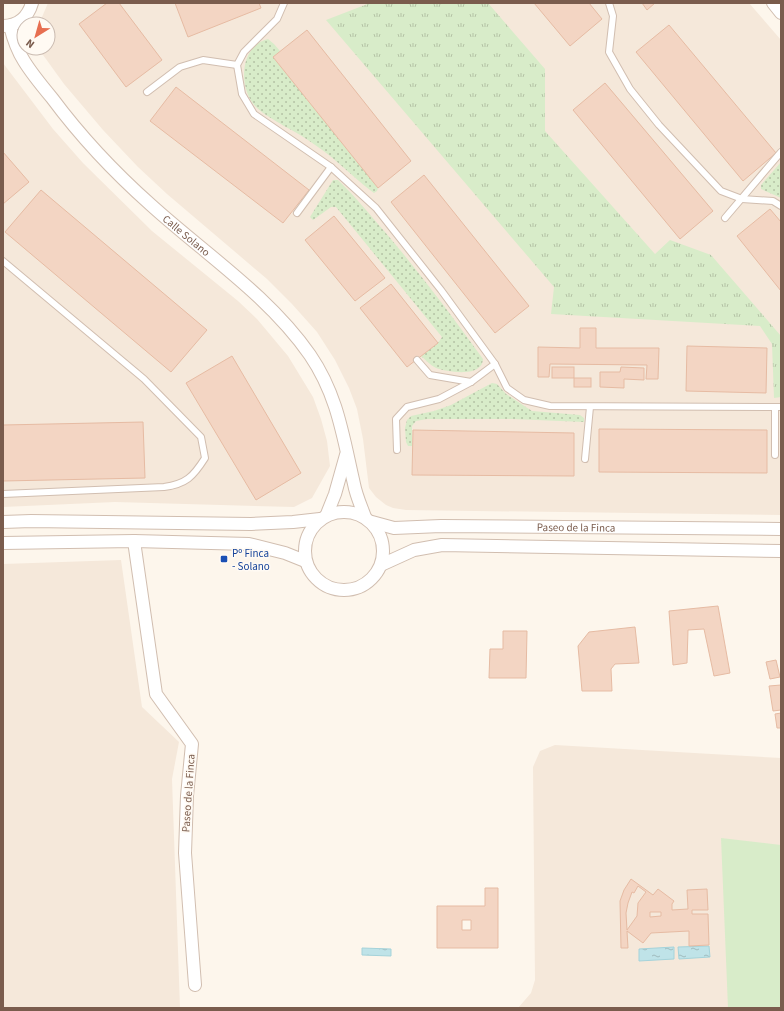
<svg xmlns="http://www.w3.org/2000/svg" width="784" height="1011" font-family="'Source Sans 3',sans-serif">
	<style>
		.residential { fill: #f5e8da }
		.grass { fill: #d8ecc9 }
		.park { fill: url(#park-tufts) }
		.garden { fill: url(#garden-dots) }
		.water { fill: url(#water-ripples); stroke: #a5d3da }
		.building { fill: #f3d5c3; stroke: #e6bba3; fill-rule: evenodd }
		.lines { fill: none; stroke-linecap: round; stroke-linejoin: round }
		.service-casing { stroke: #d1beb0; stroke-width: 8 }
		.minor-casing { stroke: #d1beb0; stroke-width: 14 }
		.service { stroke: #fff; stroke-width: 6 }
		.minor { stroke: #fff; stroke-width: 12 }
		.transit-dot { fill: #1a4fb4; stroke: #fffaf3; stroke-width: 1.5 }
		.labels { text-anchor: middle; stroke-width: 3; stroke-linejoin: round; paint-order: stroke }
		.street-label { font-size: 11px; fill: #7a5c4d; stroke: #fffaf3 }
		.transit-label { font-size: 11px; fill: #164399; stroke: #fffaf3; text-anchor: start }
	</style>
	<defs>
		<pattern id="park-tufts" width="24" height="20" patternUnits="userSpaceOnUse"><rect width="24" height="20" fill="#d8ecc9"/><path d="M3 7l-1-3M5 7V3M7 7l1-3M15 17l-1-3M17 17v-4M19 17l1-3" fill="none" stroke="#b4c2a5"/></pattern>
		<pattern id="garden-dots" width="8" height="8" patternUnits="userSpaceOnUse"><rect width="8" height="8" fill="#d8ecc9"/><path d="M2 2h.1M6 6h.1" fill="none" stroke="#b4c2a5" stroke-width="1.8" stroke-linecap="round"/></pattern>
		<pattern id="water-ripples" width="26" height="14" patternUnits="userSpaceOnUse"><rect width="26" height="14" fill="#bfe3e8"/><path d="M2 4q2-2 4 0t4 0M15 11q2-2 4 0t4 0" fill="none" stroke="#a0bbbe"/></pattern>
	</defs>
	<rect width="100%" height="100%" fill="#fdf6ec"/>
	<g class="residential">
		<polygon points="48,3 749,3 781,40 781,515 406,510 393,508 386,505 376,497 369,488 363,439 357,409 349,388 335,360 317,332 292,304 267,279 167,194 138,167 103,130 64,84 38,48 48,48 48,24 39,24"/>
		<polygon points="3,63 53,129 83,163 152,231 238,301 257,319 288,356 313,397 321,419 327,441 330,466 312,498 294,507 115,502 3,507"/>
		<polygon points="121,560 142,707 179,742 172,779 180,1008 3,1008 3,564"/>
		<polygon points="555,745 781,758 781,1008 518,1008 531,993 535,980 533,767 540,751"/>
	</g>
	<polygon class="grass" points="721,838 781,845 781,1008 728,1008"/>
	<polygon class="park" points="370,3 488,3 545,69 545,131 655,254 670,240 711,255 781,336 781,397 774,398 772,344 760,326 551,314 554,287 326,20"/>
	<g class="garden">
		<path d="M268,39L274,44L280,51L273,57L378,188L377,191L374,193L370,190C352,176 337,160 318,147C307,139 296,132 284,126C275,120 264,115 256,107C238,89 239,46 268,39Z"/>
		<polygon points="781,162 781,198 761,189 761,185"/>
		<path d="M333,180H338C355,196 370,215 385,232C420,273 452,316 483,359C482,378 448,372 436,368C430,365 426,360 421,356L438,343L442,337L336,207H331L313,220L310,217Z"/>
		<polygon points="492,383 497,384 506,394 532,411 580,415 584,418 584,422 512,419 427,419 416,421 412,426 412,446 408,446 406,442 405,428 407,420 411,416 434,411 451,405"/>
	</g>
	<g class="water">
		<polygon points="709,946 710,957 679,959 678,947"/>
		<polygon points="674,947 674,959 639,961 639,949"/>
		<polygon points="362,948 391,949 391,956 362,955"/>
	</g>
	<g class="building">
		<polygon points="107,3 119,3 162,60 126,87 79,24"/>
		<polygon points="175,3 259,3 261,8 188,37"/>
		<polygon points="534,3 589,3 602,19 570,46"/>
		<polygon points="642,3 655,3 647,10"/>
		<polygon points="669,25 776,153 743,181 636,52"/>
		<polygon points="307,30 411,161 378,188 273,57"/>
		<polygon points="605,83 713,211 680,239 573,110"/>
		<polygon points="176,87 309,190 283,223 150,121"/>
		<polygon points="3,152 29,182 3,204"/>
		<polygon points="424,175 529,306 495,333 391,202"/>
		<polygon points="41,190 207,330 171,372 5,232"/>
		<polygon points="770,209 781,222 781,291 737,236"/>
		<polygon points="334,216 385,278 355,301 305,240"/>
		<polygon points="391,284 438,343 407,367 360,308"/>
		<polygon points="580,328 596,328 596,348 659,348 658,379 646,379 647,365 550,364 549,377 538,377 538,347 580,348"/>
		<polygon points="687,346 767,348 766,393 686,391"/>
		<polygon points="232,356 301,473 256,500 186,383"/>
		<rect x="552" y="367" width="22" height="11"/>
		<polygon points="621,367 644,368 644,380 624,379 624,388 600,387 600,372 620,372"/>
		<rect x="574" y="378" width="17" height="9"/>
		<polygon points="143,422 145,478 3,481 3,425"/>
		<polygon points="599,429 767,430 767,473 599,472"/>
		<polygon points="413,430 574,433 574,476 412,475"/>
		<polygon points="718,606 730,673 714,676 704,629 688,630 687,663 673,665 669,611"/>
		<polygon points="635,627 639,663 615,664 611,669 612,691 582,691 578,646 589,632"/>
		<polygon points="503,631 527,631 526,678 489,678 490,649 503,649"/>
		<polygon points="776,660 780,677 770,679 766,662"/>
		<polygon points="781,685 781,710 773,711 769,686"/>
		<polygon points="781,713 781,728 777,728 775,714"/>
		<path d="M631,879L653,895L658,889L674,901L672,904V910L688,909L687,890L707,889L708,910H692V914H708L709,945L689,946V931L651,933L643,943L627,931L628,948H621L620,901L624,890ZM638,886L646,892L638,903L637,916L627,930L626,913L628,903L632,892L634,893ZM650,912H661V916L650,917Z"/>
		<path d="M485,888H498V948H437V906H485ZM462,920H471V930H462Z"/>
	</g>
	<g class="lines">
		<defs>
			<g id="service">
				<polyline points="284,3 277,19 244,52 237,65 242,94 254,114 331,167 376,208 441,290 495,364 507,388 524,400 550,406 781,407"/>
				<polyline points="609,3 613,16 609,52 630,89 659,125 721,191 742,199 773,201 781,206"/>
				<polyline points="147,92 180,67 203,60 237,65"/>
				<polyline points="297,213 331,167"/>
				<polyline points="725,218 781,152"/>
				<path d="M3,261L144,379L201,437L205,458C193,477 186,484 164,487L3,494"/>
				<polyline points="417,360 430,375 471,382"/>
				<polyline points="397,450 396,419 407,407 439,399 471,382 495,364"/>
				<polyline points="775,455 775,408"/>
				<polyline points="585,459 590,407"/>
			</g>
			<g id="minor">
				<polyline points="773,3 781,13"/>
				<path d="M3,26C18,26 28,17 32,3"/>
				<path id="s1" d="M10,26C13,38 17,50 24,61C32,74 42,86 52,98C81,137 115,173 151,205C205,254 268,295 310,355C338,396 343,437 354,484C356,495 361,506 365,517"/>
				<circle cx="344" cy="551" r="39"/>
				<polyline points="327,514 335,494 346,455"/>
				<polyline points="3,522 31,521 251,524 293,522 320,519"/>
				<path id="s2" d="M372,522L394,528L441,526L781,529"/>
				<polyline points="134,541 156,694 192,744 187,796 185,853 195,985"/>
				<polyline points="3,543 134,541 249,544 285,553 305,561"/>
				<polyline points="381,565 414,550 442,545 781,551"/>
			</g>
		</defs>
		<use href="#service" class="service-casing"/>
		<use href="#minor" class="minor-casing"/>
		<use href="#service" class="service"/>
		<use href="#minor" class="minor"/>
	</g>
	<rect class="transit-dot" x="220" y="555" width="8" height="8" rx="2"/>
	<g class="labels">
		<g class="street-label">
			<text dy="4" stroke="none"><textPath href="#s1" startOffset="277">Calle Solano</textPath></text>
			<text dy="4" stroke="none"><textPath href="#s2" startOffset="205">Paseo de la Finca</textPath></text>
			<text transform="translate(188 793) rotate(-86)" y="4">Paseo de la Finca</text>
		</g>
		<g class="transit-label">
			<text x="232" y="557">Pº Finca<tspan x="232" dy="13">- Solano</tspan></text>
		</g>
	</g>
	<rect width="784" height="1011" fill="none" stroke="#7a5c4d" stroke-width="8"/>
	<g transform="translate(36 36) rotate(217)"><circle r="19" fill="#fffaf3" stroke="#cabbb1"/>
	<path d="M0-3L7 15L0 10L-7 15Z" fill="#e76f51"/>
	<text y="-6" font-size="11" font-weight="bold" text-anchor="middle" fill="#7a5c4d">N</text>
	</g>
</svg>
